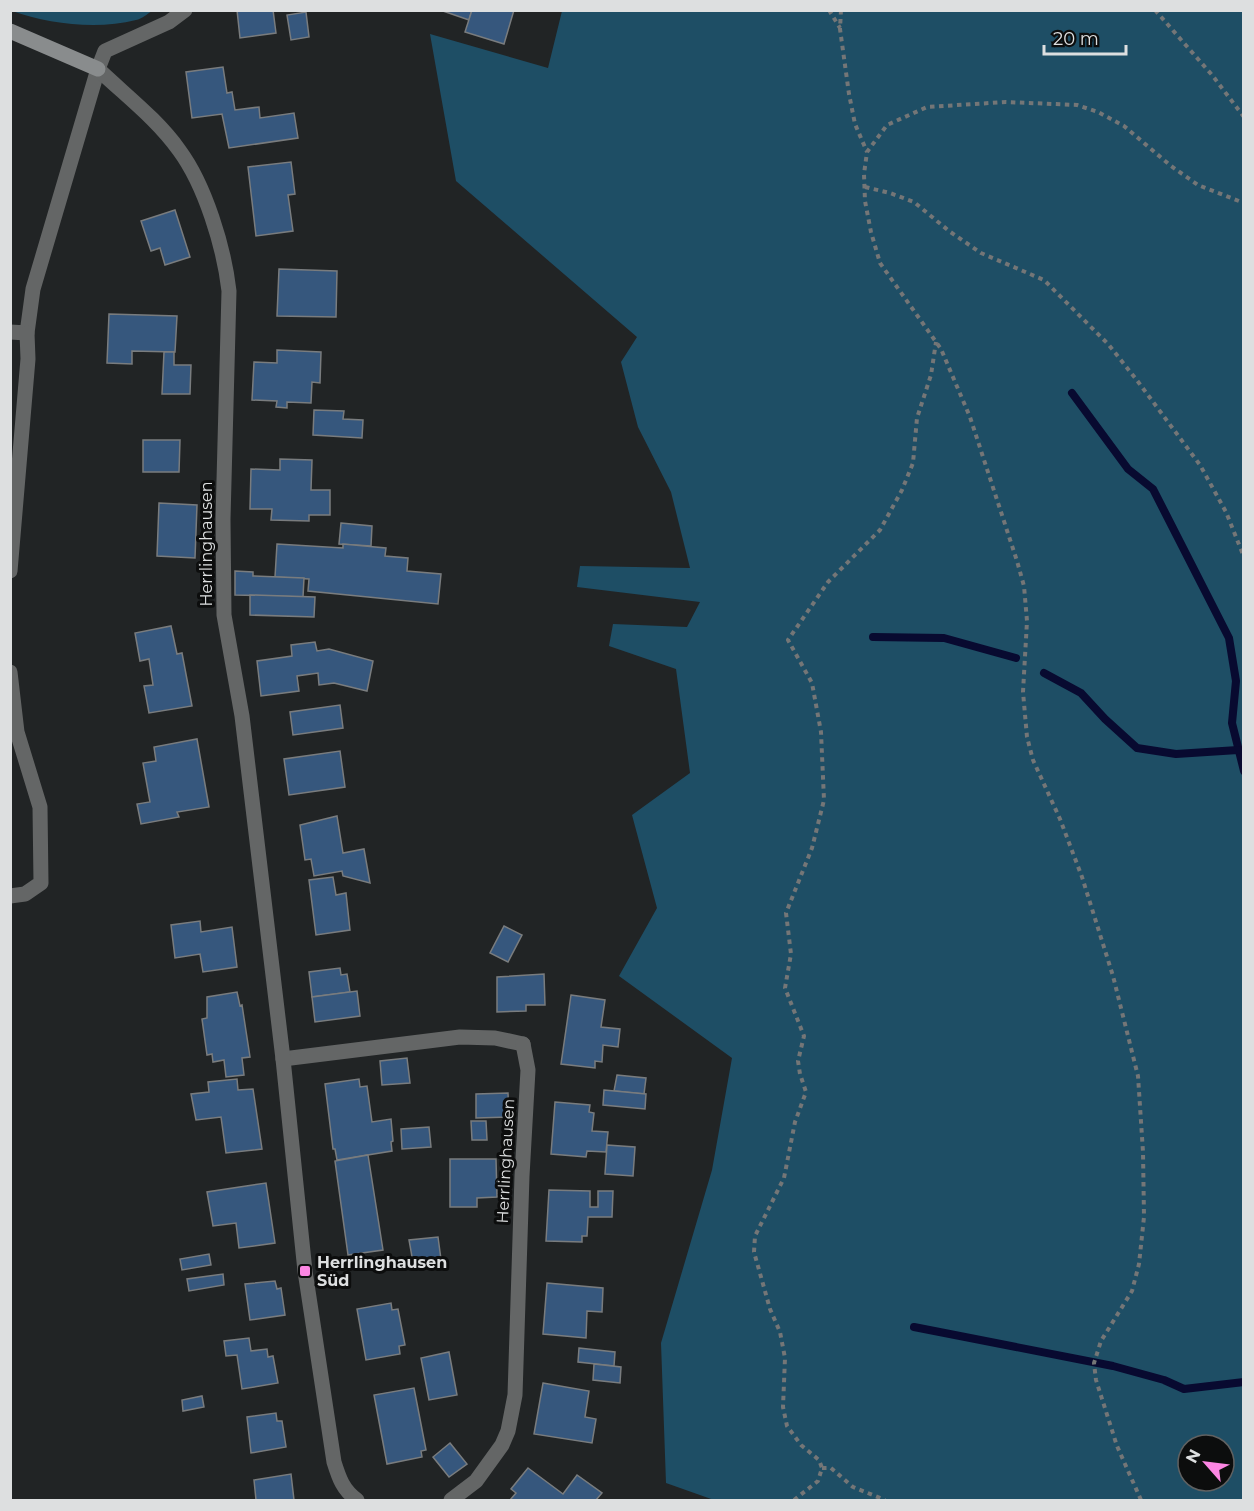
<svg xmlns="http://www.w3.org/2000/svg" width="1254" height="1511" font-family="Montserrat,sans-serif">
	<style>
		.green { fill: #1e4e65; fill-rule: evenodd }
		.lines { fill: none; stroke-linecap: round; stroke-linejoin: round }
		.stream { stroke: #080a30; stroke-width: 8 }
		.building { fill: #36577d; stroke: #797c7e; stroke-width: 1.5 }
		.path { stroke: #747677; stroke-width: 4; stroke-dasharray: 4.5 4.5; stroke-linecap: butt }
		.lane { stroke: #646666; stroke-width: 15 }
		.street { stroke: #646666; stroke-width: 15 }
		.secondary { stroke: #898c8d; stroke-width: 15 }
		.poi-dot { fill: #fc86e3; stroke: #0c0d0d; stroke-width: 2 }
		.labels { text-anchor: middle; stroke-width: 6; stroke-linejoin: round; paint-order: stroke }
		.street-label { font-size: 16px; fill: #dddfe0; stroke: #0c0d0d }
		.poi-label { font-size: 16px; font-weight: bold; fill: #dddfe0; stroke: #0c0d0d; text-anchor: start }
	</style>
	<rect width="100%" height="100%" fill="#212425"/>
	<g class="green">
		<path d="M12,11H152C147,14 142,19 136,20C97,30 49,24 12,11Z"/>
		<path d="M562,11H1243V1500H714L666,1483L661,1343L712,1170L732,1058L619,976L657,908L632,815L690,773L676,669L609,646L613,624L687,627L700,602L577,587L580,566L690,568L671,492L638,427L621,362L637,337L456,181L430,34L548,68ZM1188,1445H1224V1481H1188Z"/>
	</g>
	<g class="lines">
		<g class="stream">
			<polyline points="1072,393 1128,469 1153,489 1229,638 1236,681 1232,723 1244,771"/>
			<polyline points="873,637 944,638 1016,658"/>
			<polyline points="1044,673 1081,693 1105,719 1137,748 1176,754 1238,750"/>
			<polyline points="914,1327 1113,1366 1164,1380 1184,1389 1244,1382"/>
		</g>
	</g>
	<g class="building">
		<polygon points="237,10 273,10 276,33 240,38"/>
		<polygon points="440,10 472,10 469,20"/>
		<polygon points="472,10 514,10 504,44 465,32"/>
		<polygon points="306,12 309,37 291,40 287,15"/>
		<polygon points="223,67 227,93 232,92 235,110 259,107 260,118 294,113 298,138 229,148 222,114 192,118 186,72"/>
		<polygon points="291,162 295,194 288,195 293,231 256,236 248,167"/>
		<polygon points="175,210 190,257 165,265 160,248 151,251 141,221"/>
		<polygon points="279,269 337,271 336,317 277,316"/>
		<polygon points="109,314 177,316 175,352 132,351 132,364 107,363"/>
		<polygon points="277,350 321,352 320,383 312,382 311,403 287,402 287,408 276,407 277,401 252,400 254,362 277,363"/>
		<polygon points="164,352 174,352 174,365 191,365 190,394 162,394"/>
		<polygon points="314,410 344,411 343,419 363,420 362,438 313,435"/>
		<polygon points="143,440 180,440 179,472 143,472"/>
		<polygon points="280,459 312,460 311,490 330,490 330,515 309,515 309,521 271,520 272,509 250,509 251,469 280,470"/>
		<polygon points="159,503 197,505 195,558 157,556"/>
		<polygon points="341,523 372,526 371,546 339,544"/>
		<polygon points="277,544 343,548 343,544 386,548 385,556 408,558 407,571 441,574 438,604 308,591 309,579 275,577"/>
		<polygon points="235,571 253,572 253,576 304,578 303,597 235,595"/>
		<polygon points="250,595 315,597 314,617 250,615"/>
		<polygon points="171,626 177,654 182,653 192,706 149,713 144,686 153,685 149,659 140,661 135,633"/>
		<polygon points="315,642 317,651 329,649 373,661 367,691 334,683 319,685 318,673 297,676 299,691 261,696 257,661 292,656 291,645"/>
		<polygon points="340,705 343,728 293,735 290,712"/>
		<polygon points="197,739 209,807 177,812 179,817 141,824 137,804 150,802 143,763 156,761 154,747"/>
		<polygon points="340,751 345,787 289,795 284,759"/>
		<polygon points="337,816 343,853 364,849 370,883 343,876 342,871 314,876 311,859 305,860 300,825"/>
		<polygon points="333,877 336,895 346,893 350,930 316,935 309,880"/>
		<polygon points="200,921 201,932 232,927 237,967 203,972 200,954 175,958 171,925"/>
		<polygon points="504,926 522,935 508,962 490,953"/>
		<polygon points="340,968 341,975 347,974 350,992 312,997 309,972"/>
		<polygon points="544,974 545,1005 526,1005 526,1011 497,1012 497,977"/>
		<polygon points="357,991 360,1016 315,1022 312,997"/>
		<polygon points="237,992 240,1006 242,1005 250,1057 242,1058 244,1075 226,1077 224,1060 213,1062 212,1054 207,1055 202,1019 207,1018 207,997"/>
		<polygon points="571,995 605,1000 601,1027 620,1029 618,1047 603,1045 602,1062 595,1061 595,1068 561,1064"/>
		<polygon points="407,1058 410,1083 382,1085 380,1061"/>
		<polygon points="617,1075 646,1078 644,1094 614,1091"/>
		<polygon points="237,1079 238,1090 253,1089 262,1149 226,1153 221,1117 196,1120 191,1094 209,1092 208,1082"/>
		<polygon points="359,1079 360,1087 367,1086 372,1122 391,1119 393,1141 391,1142 392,1151 337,1160 335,1149 333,1149 325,1084"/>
		<polygon points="604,1090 646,1094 645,1109 603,1105"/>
		<polygon points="508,1093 509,1117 476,1118 476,1094"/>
		<polygon points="555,1102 590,1105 589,1112 594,1113 592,1131 608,1132 606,1152 587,1151 586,1157 551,1154"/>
		<polygon points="471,1121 486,1121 487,1140 472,1140"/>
		<polygon points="429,1127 431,1147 402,1149 401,1129"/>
		<polygon points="607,1145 635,1147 633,1176 605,1174"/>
		<polygon points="368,1155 383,1250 348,1255 335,1161"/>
		<polygon points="450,1159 496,1159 497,1197 477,1198 477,1207 450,1207"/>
		<polygon points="266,1183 275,1243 239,1248 236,1223 213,1226 207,1192"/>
		<polygon points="549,1190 590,1191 590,1207 598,1207 598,1191 613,1191 612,1217 588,1217 587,1236 582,1236 582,1242 546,1241"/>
		<polygon points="438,1237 442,1267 414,1268 409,1240"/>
		<polygon points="209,1254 211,1265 182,1270 180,1259"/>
		<polygon points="223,1274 224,1285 189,1291 187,1279"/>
		<polygon points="275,1281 277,1289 281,1288 285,1315 250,1320 245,1284"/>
		<polygon points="547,1283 603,1288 602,1312 587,1311 586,1338 543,1334"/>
		<polygon points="391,1303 392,1310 398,1309 405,1345 399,1346 400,1354 366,1360 357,1309"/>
		<polygon points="249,1338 251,1351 267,1349 268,1357 273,1356 278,1383 242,1389 237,1355 226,1356 224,1341"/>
		<polygon points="579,1348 615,1352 614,1366 578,1362"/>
		<polygon points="449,1352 457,1395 429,1400 421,1358"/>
		<polygon points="594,1364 621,1367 620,1383 593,1380"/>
		<polygon points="543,1383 589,1391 585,1417 596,1419 592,1443 534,1434"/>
		<polygon points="414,1388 426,1450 421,1451 422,1457 387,1464 374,1395"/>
		<polygon points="202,1396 204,1407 183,1411 182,1400"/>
		<polygon points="276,1413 277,1421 282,1421 286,1447 251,1453 247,1417"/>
		<polygon points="450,1443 467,1464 449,1477 433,1457"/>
		<polygon points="528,1468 563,1494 577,1475 602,1493 596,1500 510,1500 516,1493 511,1489"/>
		<polygon points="291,1474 294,1500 256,1500 254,1480"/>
	</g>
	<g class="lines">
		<g class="path">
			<polyline points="829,10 840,28"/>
			<polyline points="841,10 840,29 849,94 855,124 867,152"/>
			<polyline points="1155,10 1212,75 1244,117"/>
			<polyline points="865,187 890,193 914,202 949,231 981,253 1044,280 1108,344 1136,379 1200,465 1226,512 1244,557"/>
			<polyline points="822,1468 831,1468 853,1487 885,1500"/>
			<polyline points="794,1500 818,1481 822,1468 819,1460 801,1445 787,1426 783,1407 785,1358 780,1332 770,1309 754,1252 755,1236 784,1178 795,1122 806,1092 800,1074 798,1061 804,1036 785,988 791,954 786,913 812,848 824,800 821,732 812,683 788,640 828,582 880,530 902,490 913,463 917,418 931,375 936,342"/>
			<polyline points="1141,1500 1117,1446 1096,1380 1094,1363 1101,1341 1132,1291 1139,1264 1144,1217 1143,1152 1138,1076 1113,976 1082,877 1060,819 1033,760 1027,737 1023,692 1027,621 1024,586 1017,561 970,417 941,349 880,263 871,232 865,201 864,174 867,152 887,125 927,107 1006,102 1077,105 1098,112 1124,126 1171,166 1198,185 1244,203"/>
		</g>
		<g class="lane">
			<polyline points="10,332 27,333 33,289 98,69"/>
			<polyline points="10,571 28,359 27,333"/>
			<polyline points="10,672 17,732 40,807 41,883 25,894 10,896"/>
			<polyline points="283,1059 460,1037 495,1038 523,1044"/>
		</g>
		<g class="street">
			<path d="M185,10L169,22L105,51L98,69C125,95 157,119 179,150C205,185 224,247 229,291L223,519L224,615L242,716L283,1059L305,1271L334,1462C339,1478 343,1490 357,1500"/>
			<polyline points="451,1500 476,1481 502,1445 508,1431 515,1395 522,1176 528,1070 523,1044"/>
		</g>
		<polyline class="secondary" points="10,31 98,69"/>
	</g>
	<rect class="poi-dot" x="299" y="1265" width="12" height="12" rx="3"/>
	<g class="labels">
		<g class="street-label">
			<text transform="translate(206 544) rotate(-90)" y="6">Herrlinghausen</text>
			<text transform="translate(505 1161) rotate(-87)" y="6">Herrlinghausen</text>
		</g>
		<g class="poi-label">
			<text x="317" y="1268">Herrlinghausen<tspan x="317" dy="18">Süd</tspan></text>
		</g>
	</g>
	<rect width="1254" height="1511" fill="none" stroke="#dddfe0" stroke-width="24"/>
	<g transform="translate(1206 1463) rotate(298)"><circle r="28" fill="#0c0d0d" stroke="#606161" stroke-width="1.5"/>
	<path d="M0-4.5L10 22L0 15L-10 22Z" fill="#fc86e3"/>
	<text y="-9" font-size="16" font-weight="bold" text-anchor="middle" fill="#dddfe0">N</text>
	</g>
	<path d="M1044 45v9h82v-9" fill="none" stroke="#dddfe0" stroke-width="3"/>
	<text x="1053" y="45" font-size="18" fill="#dddfe0" stroke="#0c0d0d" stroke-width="4.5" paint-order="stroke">20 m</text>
</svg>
